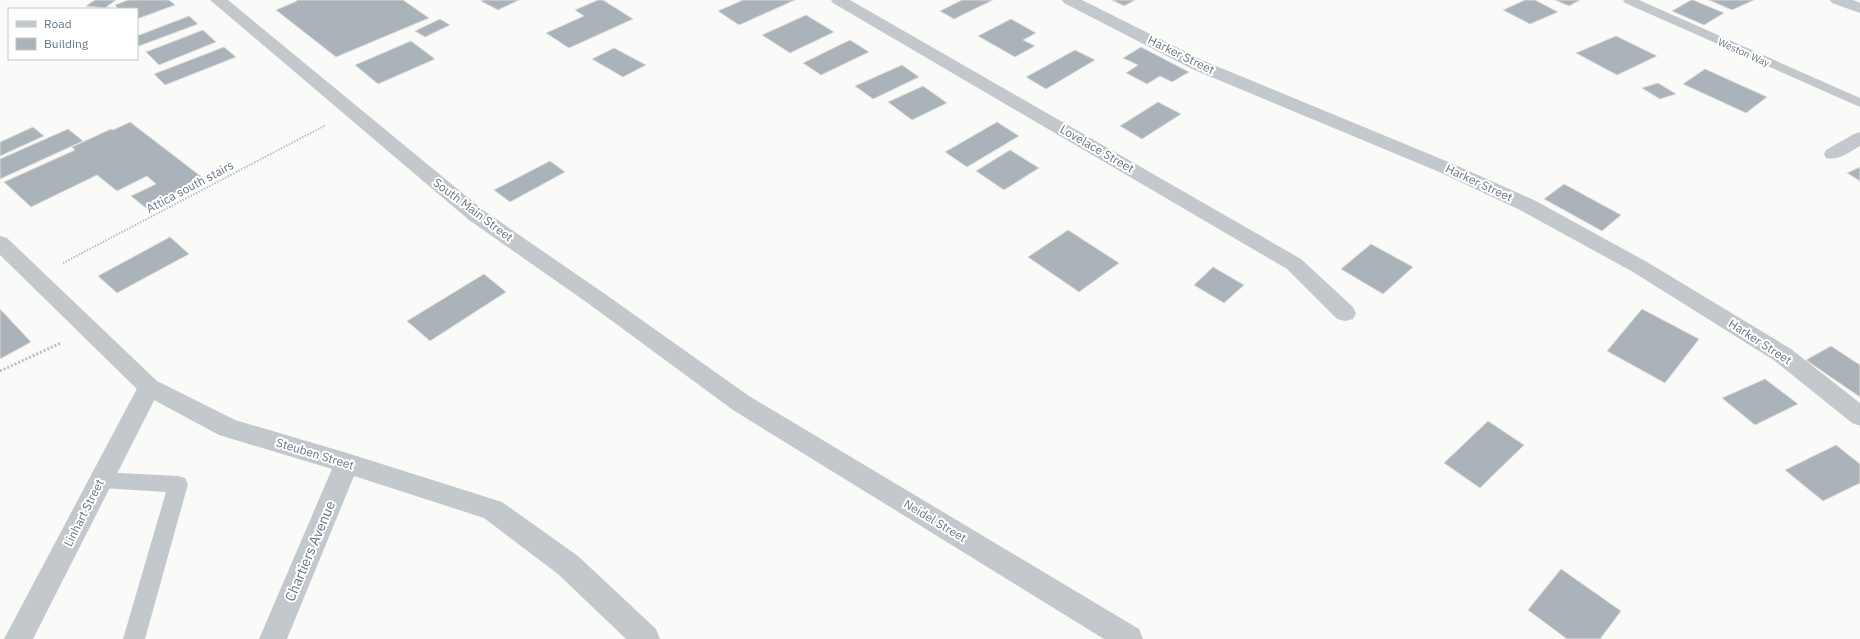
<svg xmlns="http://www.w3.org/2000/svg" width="1860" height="639" font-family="'IBM Plex Sans',sans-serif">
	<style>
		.building { fill: #aab3b9; stroke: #dcdcda }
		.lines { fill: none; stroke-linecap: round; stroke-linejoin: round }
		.path-far1 { stroke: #bbbfc2; stroke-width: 2; stroke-dasharray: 1.5 1.5; stroke-linecap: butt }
		.path { stroke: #bbbfc2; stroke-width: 3; stroke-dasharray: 2 2; stroke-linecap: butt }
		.service { fill: #c3c8cc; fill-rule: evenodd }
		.minor { fill: #c3c8cc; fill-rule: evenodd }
		.tertiary { fill: #c3c8cc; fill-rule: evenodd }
		.labels { text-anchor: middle; stroke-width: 4; stroke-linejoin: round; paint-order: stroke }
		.far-street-label { font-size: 10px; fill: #657683; stroke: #fff }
		.street-label { font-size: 12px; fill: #657683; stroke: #fff }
		.near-street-label { font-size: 14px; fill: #657683; stroke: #fff }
	</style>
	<rect width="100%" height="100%" fill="#fafaf8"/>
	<g class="building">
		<polygon points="95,0 116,0 105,8 86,6"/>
		<polygon points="128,0 169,0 175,5 137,19 137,9 119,9 115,5"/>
		<polygon points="296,0 403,0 429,18 336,57 276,10 297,1"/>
		<polygon points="483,0 519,0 498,10 481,1"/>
		<polygon points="598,0 603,0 633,19 569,48 546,33 584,16 575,10"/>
		<polygon points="743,0 795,0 739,25 718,11"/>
		<polygon points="962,0 993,0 954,19 940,11"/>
		<polygon points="1112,0 1135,0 1124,6"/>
		<polygon points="1525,0 1535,0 1558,12 1530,24 1503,10"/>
		<polygon points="1555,0 1580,0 1569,6"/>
		<polygon points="1691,0 1693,0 1724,13 1704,25 1672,11"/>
		<polygon points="1709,0 1754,0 1732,10"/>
		<polygon points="806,15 834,32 790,53 762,35"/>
		<polygon points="189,16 198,24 139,46 137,44 137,36"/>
		<polygon points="440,19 450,25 425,37 415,31"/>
		<polygon points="1011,19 1036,33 1023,40 1035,46 1015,57 978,36"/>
		<polygon points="203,30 216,42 159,65 146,52"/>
		<polygon points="1616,36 1657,56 1617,75 1576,53"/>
		<polygon points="850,40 869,52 821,75 803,63"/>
		<polygon points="411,41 435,59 378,84 355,65"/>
		<polygon points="224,47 236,57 165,85 154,74"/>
		<polygon points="1141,47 1189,72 1172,82 1160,76 1147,84 1126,73 1138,65 1123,58"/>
		<polygon points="614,48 646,65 623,77 592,59"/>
		<polygon points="1075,50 1095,60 1046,89 1026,77"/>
		<polygon points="902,65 919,77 873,99 855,86"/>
		<polygon points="1705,69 1767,97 1746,113 1683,84"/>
		<polygon points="1658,83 1676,94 1660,99 1642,88"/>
		<polygon points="923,86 947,103 912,120 888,102"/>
		<polygon points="1158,102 1181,114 1142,139 1120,126"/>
		<polygon points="130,122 203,178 146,208 131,196 156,184 147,176 117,191 97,175 31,207 4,182 75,150 72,147 111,129 113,130"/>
		<polygon points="997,122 1019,136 967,167 945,152"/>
		<polygon points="33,127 44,136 0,156 0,142"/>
		<polygon points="68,129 83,141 0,179 0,159"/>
		<polygon points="1010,150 1039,168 1004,190 976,171"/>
		<polygon points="550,161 565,172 510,202 494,190"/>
		<polygon points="1860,167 1860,181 1847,173"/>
		<polygon points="1564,184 1621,215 1602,231 1544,199"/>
		<polygon points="1068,230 1119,263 1079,292 1028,257"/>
		<polygon points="170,237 189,254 117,293 98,276"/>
		<polygon points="1371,244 1413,267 1383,294 1341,269"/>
		<polygon points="1213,267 1244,285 1224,303 1194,285"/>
		<polygon points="484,274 506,292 430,341 407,321"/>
		<polygon points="0,309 31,342 0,359"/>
		<polygon points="1642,309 1699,339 1665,383 1607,351"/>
		<polygon points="1831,346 1860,365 1860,397 1806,360"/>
		<polygon points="1765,379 1798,404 1755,425 1722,398"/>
		<polygon points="1488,421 1524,445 1480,488 1444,463"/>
		<polygon points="1836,445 1860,464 1860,483 1823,501 1785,470"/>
		<polygon points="1561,569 1621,611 1600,639 1567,639 1528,610"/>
	</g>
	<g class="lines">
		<polyline class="path-far1" points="63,263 326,125"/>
		<polyline class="path" points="0,371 61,343"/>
		<g class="service">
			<polygon points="1623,0 1639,0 1860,98 1860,107 1625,3"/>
			<polygon points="101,472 178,476 185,478 188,484 145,639 123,639 166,492 101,488 94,486 91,480 94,474"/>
		</g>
		<g class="minor">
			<polygon points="210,0 228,0 483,210 605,294 749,396 1139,629 1143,639 1104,639 733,410 589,304 469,220"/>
			<polygon points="831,0 850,0 1301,259 1353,307 1356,313 1353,319 1345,321 1337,319 1287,269 833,3"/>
			<polygon points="1062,0 1082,0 1204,61 1451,163 1534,200 1647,262 1791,349 1860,403 1860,426 1852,423 1775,361 1633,272 1520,210 1437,171 1192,69 1064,3"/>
			<polygon points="1830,0 1853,0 1860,3 1860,13 1832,3"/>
			<path d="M1860,132V146C1849,152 1839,161 1826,158L1824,154L1826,150L1854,134Z"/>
			<polygon points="149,378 157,381 161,387 33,639 4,639 141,381"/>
		</g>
		<polygon class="tertiary" points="0,236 7,238 157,381 235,420 347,453 502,502 578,556 656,629 660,639 626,639 558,574 484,518 354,476 287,639 259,639 332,469 219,435 141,393 0,255"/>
	</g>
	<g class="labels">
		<g class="far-street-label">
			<text transform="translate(1744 52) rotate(24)" y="4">Weston Way</text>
		</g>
		<g class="street-label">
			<text transform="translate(1181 55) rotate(26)" y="4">Harker Street</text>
			<text transform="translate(1097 149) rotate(30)" y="4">Lovelace Street</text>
			<text transform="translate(1479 183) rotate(25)" y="4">Harker Street</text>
			<text transform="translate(190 187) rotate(-28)" y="4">Attica south stairs</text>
			<text transform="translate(473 210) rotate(37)" y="4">South Main Street</text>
			<text transform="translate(1760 342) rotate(33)" y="4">Harker Street</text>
			<text transform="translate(315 454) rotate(17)" y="4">Steuben Street</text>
			<text transform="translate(84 513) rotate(-63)" y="4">Linhart Street</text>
			<text transform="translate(935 521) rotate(31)" y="4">Neidel Street</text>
		</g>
		<g class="near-street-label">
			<text transform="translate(310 551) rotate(-67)" y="5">Chartiers Avenue</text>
		</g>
	</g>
	<rect x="8" y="8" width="130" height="52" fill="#ffffff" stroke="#c1c8cd"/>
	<rect x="16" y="21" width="20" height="6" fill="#c3c8cc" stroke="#c1c8cd"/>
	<text x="44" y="28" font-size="12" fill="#657683">Road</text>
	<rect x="16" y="38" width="20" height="12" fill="#aab3b9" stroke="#c1c8cd"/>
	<text x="44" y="48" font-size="12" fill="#657683">Building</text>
</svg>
